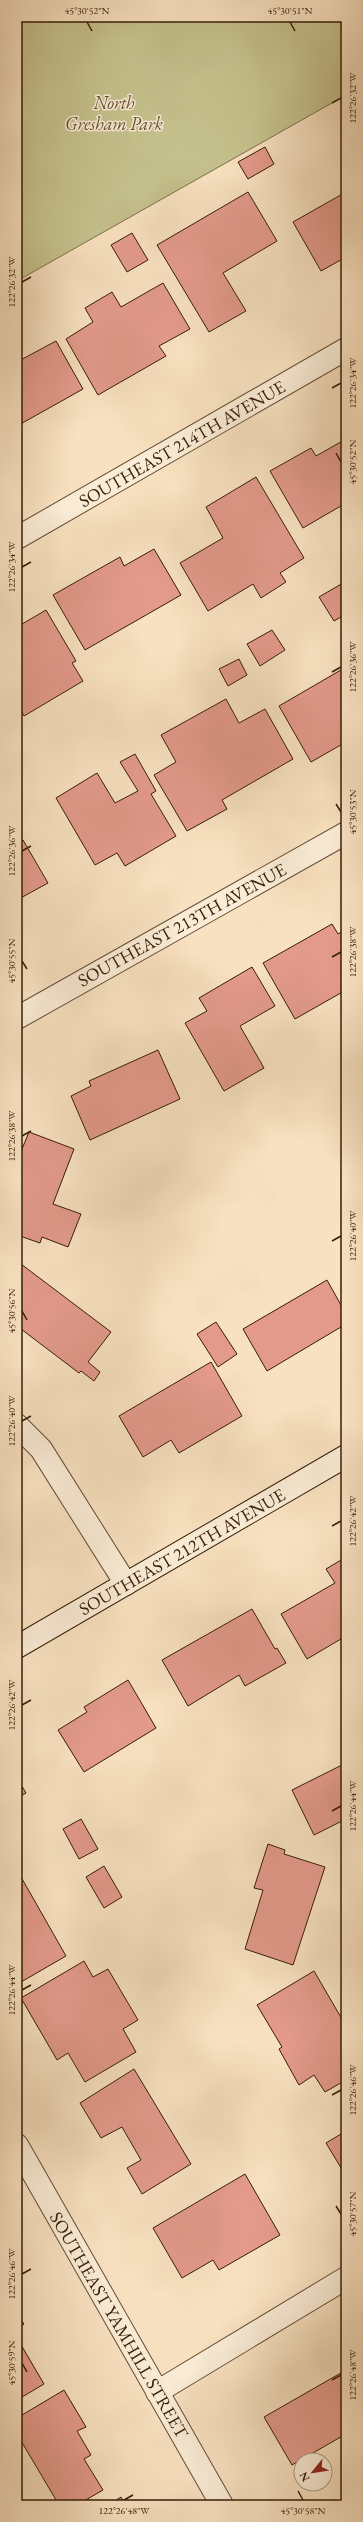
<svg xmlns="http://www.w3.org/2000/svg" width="363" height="2522" font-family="'EB Garamond',serif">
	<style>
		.green { fill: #c5c18d; stroke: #7e6e4a }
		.building { fill: #e39a8b; stroke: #371c07 }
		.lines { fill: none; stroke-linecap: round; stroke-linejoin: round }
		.street-casing { stroke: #674d35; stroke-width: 24 }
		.secondary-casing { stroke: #371c07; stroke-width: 24 }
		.street { stroke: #faecd6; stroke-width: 22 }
		.secondary { stroke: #faecd6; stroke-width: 22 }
		.ticks { fill: none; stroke: #371c07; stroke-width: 1.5 }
		.labels { text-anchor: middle; stroke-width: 3; stroke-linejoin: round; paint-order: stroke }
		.park-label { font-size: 18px; font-style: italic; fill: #624e2f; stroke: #faecd6 }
		.street-label { font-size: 18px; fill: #371c07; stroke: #faecd6 }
		.neatline { fill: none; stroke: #371c07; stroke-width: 1.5 }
		.ticks-label { font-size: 10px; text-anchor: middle; fill: #371c07 }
	</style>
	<rect width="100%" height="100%" fill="#f8e1c0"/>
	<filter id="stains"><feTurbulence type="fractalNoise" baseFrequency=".005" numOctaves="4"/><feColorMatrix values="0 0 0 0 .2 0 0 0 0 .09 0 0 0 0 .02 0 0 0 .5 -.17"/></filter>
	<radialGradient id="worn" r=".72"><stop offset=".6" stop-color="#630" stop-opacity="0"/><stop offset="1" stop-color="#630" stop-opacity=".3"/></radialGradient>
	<polygon class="green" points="17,17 346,17 346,95 17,281"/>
	<g class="building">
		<polygon points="265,147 274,164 248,179 238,162"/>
		<polygon points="248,192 277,241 223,273 246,311 209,332 157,245"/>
		<polygon points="346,192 346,257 321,271 293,222"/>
		<polygon points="132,233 148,260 127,272 111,245"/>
		<polygon points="163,283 190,329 159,346 166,356 98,395 66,339 93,322 85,308 112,292 121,307"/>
		<polygon points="56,341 83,389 17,426 17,362"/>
		<polygon points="346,439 346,503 303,528 270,471 311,448 316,456"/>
		<polygon points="256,477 304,558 280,573 286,582 261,598 253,584 208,611 180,563 223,538 206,507"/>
		<polygon points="154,549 181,595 85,650 53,595 120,557 124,566"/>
		<polygon points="343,583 346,588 346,614 334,621 319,597"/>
		<polygon points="46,610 76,661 72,663 83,681 24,716 17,703 17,627"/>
		<polygon points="272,630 285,650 260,666 247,644"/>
		<polygon points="239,659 247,675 228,686 219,669"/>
		<polygon points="346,667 346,742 311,762 279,706"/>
		<polygon points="226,699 239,723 265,709 293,759 222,800 227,809 187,831 154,775 176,762 161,735"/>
		<polygon points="135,754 156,791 151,794 176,836 125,866 117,853 95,865 56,798 97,773 115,803 138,791 120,762"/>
		<polygon points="23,840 48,883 17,900 17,843"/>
		<polygon points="332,924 338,934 346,929 346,990 295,1019 263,963"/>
		<polygon points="252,967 275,1006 240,1026 264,1068 224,1091 185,1023 207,1011 199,998"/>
		<polygon points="158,1050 180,1099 90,1140 71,1096 91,1086 89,1081"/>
		<polygon points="29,1132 74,1149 53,1204 81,1214 68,1247 42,1237 40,1243 17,1235 17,1161"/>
		<polygon points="17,1261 111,1332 88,1362 100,1372 94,1381 81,1371 79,1373 17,1326"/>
		<polygon points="327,1280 346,1314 346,1324 267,1371 243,1329"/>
		<polygon points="216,1322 237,1354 218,1367 197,1334"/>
		<polygon points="211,1362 242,1416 179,1453 171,1440 143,1457 119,1416"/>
		<polygon points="346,1557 346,1636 307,1659 281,1614 335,1583 326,1569"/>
		<polygon points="252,1609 275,1649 277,1648 286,1663 245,1686 239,1675 188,1706 162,1660"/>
		<polygon points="128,1680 156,1728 84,1772 58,1730 87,1712 84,1707"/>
		<polygon points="346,1763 346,1819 314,1835 292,1790"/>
		<polygon points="17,1778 26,1793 17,1798"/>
		<polygon points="81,1819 98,1849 79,1859 63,1829"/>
		<polygon points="268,1844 285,1850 284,1854 325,1867 293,1965 245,1949 263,1890 254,1888"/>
		<polygon points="104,1866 122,1897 104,1908 86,1877"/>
		<polygon points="17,1870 66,1956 21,1982 17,1975"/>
		<polygon points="84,1961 93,1977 108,1969 138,2020 123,2029 136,2052 85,2082 68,2053 57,2060 21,1998"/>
		<polygon points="314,1971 346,2026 346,2080 325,2092 314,2075 299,2085 279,2049 282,2047 257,2005"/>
		<polygon points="134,2069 191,2164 142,2194 127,2168 141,2160 122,2127 101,2138 80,2103"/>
		<polygon points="346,2131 346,2176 326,2143"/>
		<polygon points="245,2174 280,2235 219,2270 213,2260 182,2278 153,2228"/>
		<polygon points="17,2314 24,2324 17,2329"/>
		<polygon points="17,2338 44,2384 17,2400"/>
		<polygon points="346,2370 346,2434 292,2465 264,2417"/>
		<polygon points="64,2390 86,2427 77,2431 91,2455 84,2459 103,2490 77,2505 59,2505 17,2434 17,2418"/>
		<polygon points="121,2497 125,2505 108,2505"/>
	</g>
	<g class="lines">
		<defs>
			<g id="street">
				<polyline points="17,538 346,349"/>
				<polyline points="17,1018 346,833"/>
				<polyline points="17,1425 41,1449 126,1584"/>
				<polyline points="17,2145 222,2505"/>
				<polyline points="157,2392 346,2278"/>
			</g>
			<polyline id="secondary" points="17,1647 346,1456"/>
		</defs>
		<use href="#street" class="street-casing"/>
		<use href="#secondary" class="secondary-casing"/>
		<use href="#street" class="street"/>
		<use href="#secondary" class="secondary"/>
	</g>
	<path class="ticks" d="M87,22L92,31M290,22L295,31M332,103L341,98M22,282L31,277M332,388L341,383M336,453L341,462M22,567L31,562M332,672L341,667M336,804L341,812M22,851L31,846M332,957L341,952M22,961L27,969M22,1136L31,1131M332,1241L341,1236M22,1311L27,1320M22,1421L31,1416M332,1526L341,1521M22,1705L31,1700M332,1811L341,1806M22,1990L31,1985M332,2095L341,2090M336,2206L341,2214M22,2274L31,2269M22,2363L27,2372M332,2380L341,2375M298,2491L303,2500M124,2500L133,2495"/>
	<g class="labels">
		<g class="park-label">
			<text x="114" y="109">North<tspan x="114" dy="21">Gresham Park</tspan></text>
		</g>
		<g class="street-label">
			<text transform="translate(182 444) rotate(-30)" y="6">SOUTHEAST 214TH AVENUE</text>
			<text transform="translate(182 925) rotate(-29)" y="6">SOUTHEAST 213TH AVENUE</text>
			<text transform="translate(182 1552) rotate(-30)" y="6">SOUTHEAST 212TH AVENUE</text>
			<text transform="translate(119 2325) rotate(60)" y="6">SOUTHEAST YAMHILL STREET</text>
		</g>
	</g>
	<rect width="363" height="2522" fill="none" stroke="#f8e1c0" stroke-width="44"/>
	<g transform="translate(313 2472) rotate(240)"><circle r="19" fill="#faecd6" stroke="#ac9983"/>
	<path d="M0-3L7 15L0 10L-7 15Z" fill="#8f2418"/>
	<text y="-6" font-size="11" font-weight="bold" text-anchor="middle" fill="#371c07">N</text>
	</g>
	<rect x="22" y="22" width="319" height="2478" class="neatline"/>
	<g class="ticks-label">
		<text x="87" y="14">45°30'52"N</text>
		<text x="290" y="14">45°30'51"N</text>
		<text transform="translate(352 98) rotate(-90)" y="4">122°26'32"W</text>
		<text transform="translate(11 282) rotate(-90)" y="4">122°26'32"W</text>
		<text transform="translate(352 383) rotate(-90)" y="4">122°26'34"W</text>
		<text transform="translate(352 462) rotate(-90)" y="4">45°30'52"N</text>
		<text transform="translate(11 567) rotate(-90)" y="4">122°26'34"W</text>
		<text transform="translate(352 667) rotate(-90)" y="4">122°26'36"W</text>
		<text transform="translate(352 812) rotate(-90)" y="4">45°30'53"N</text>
		<text transform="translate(11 851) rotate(-90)" y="4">122°26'36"W</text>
		<text transform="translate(352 952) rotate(-90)" y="4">122°26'38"W</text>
		<text transform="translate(11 961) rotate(-90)" y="4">45°30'55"N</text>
		<text transform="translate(11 1136) rotate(-90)" y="4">122°26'38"W</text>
		<text transform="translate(352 1236) rotate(-90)" y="4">122°26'40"W</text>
		<text transform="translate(11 1311) rotate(-90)" y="4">45°30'56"N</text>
		<text transform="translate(11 1421) rotate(-90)" y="4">122°26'40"W</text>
		<text transform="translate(352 1521) rotate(-90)" y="4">122°26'42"W</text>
		<text transform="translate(11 1705) rotate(-90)" y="4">122°26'42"W</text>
		<text transform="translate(352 1806) rotate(-90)" y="4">122°26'44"W</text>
		<text transform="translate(11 1990) rotate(-90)" y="4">122°26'44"W</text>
		<text transform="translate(352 2090) rotate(-90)" y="4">122°26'46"W</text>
		<text transform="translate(352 2214) rotate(-90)" y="4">45°30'57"N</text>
		<text transform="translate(11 2274) rotate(-90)" y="4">122°26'46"W</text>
		<text transform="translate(11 2363) rotate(-90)" y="4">45°30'59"N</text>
		<text transform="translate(352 2375) rotate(-90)" y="4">122°26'48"W</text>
		<text x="124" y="2514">122°26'48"W</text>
		<text x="303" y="2514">45°30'58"N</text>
	</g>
	<rect width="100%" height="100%" filter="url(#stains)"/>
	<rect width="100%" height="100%" fill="url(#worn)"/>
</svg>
